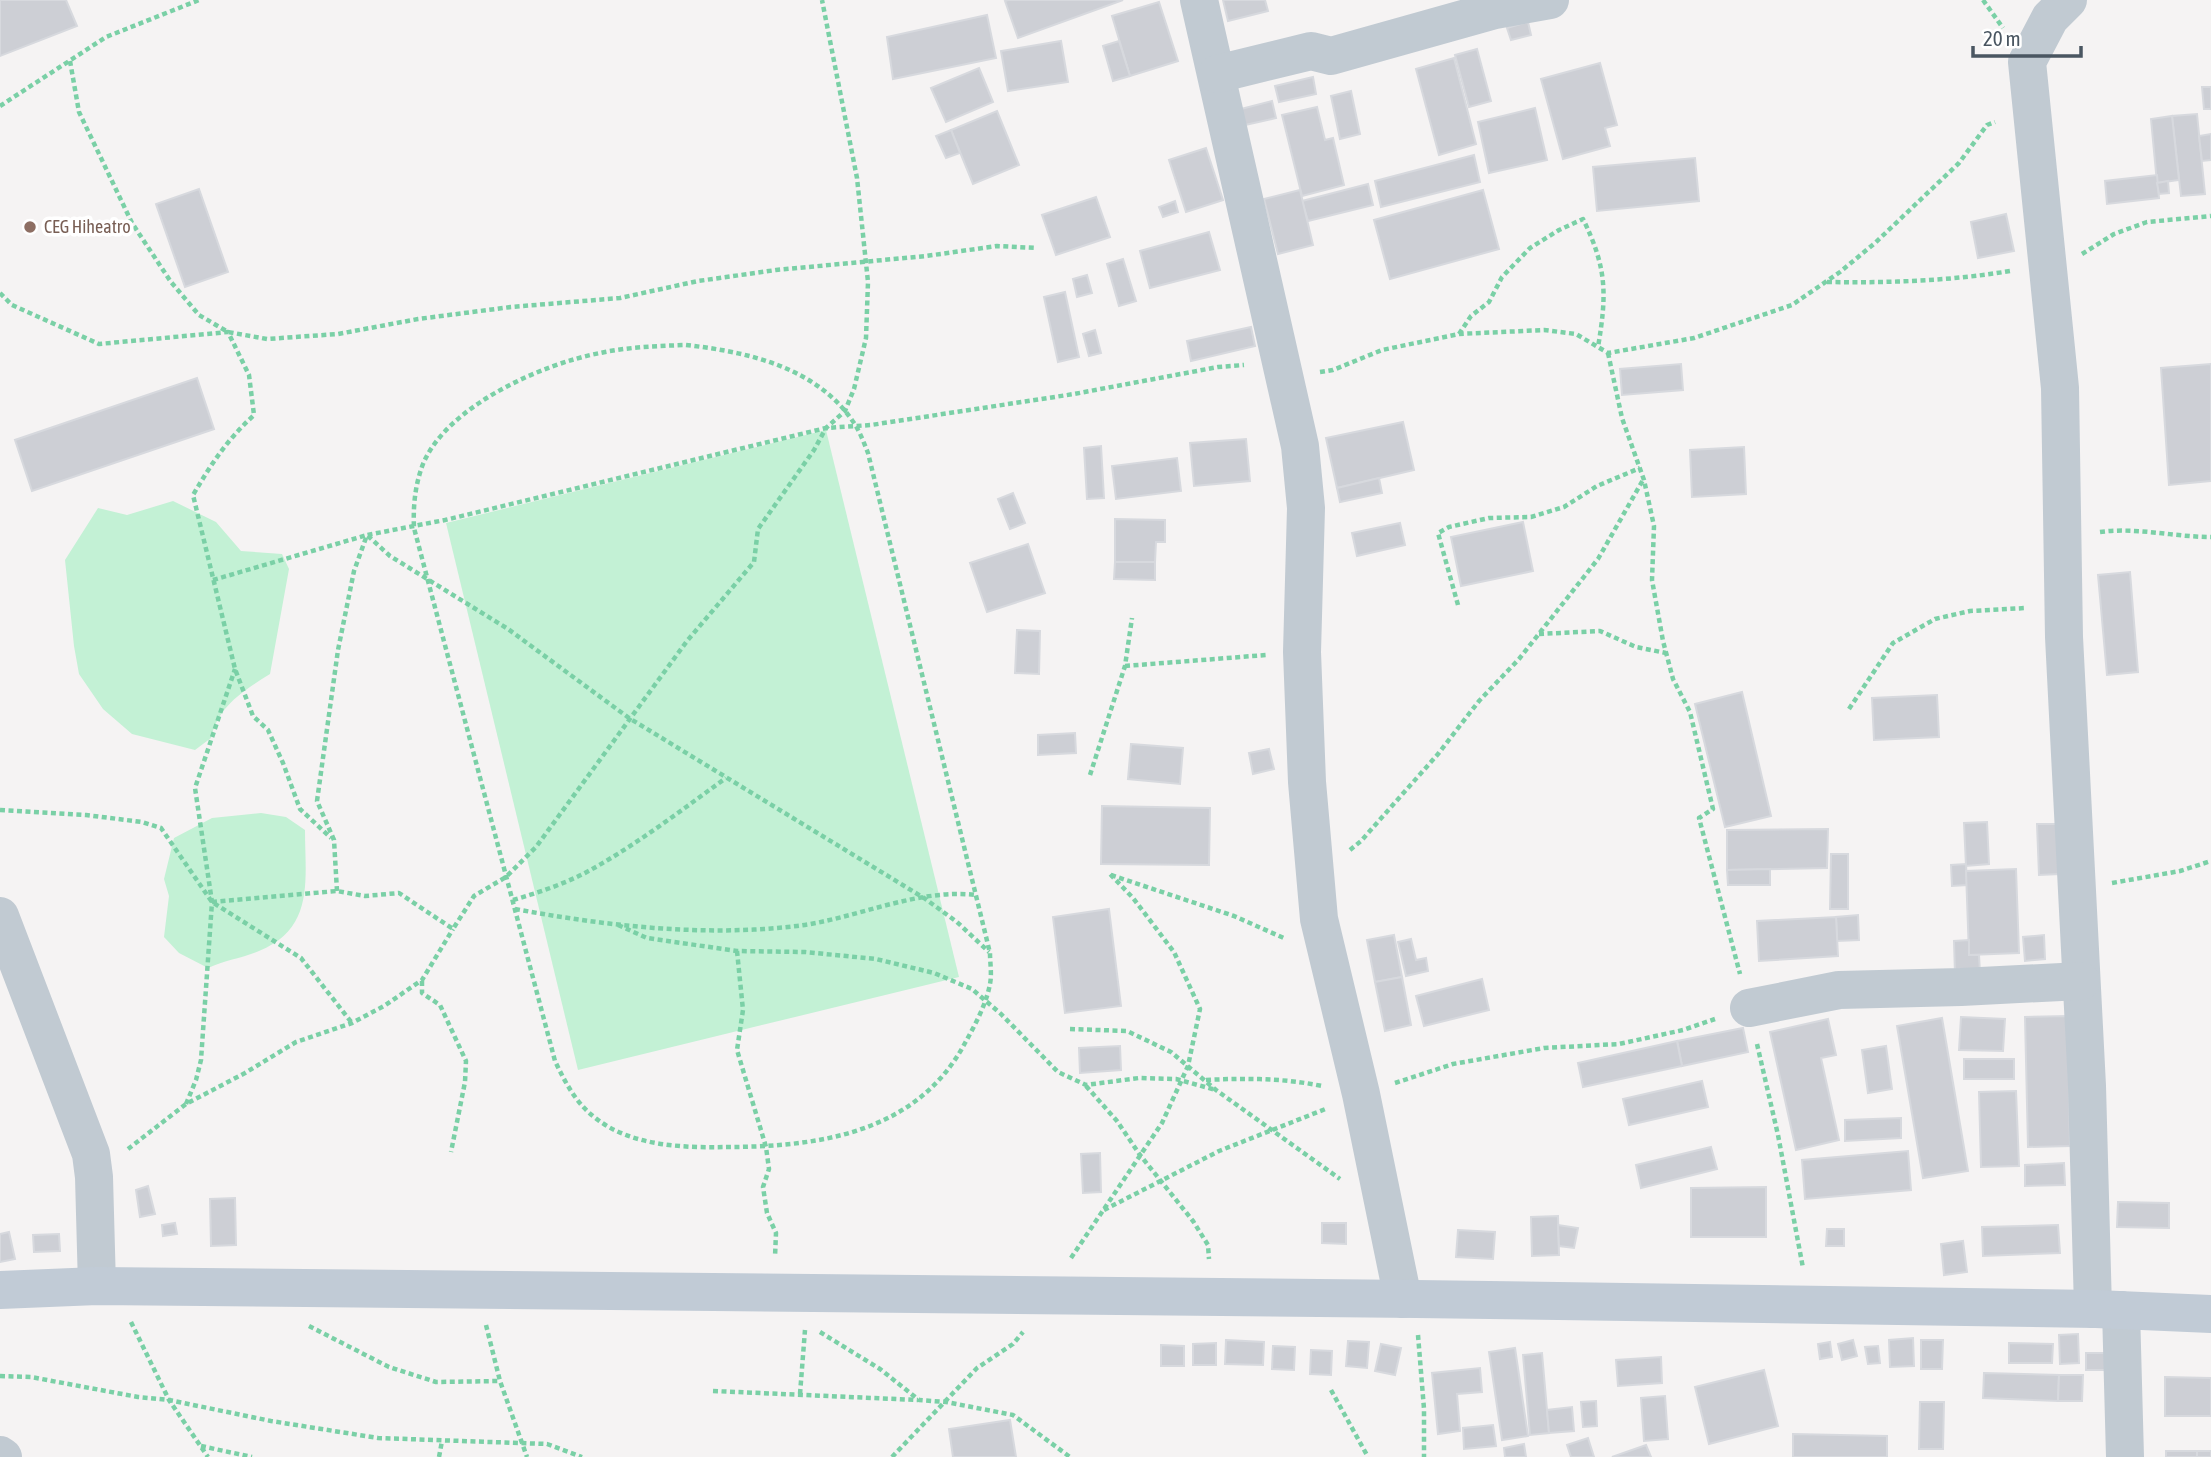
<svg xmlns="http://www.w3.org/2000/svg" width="2211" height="1457" font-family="'Asap Condensed',sans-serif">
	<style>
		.green { fill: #c3f1d5 }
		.building { fill: #cdcfd5; stroke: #d7d9de; stroke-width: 2 }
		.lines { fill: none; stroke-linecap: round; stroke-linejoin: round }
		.path { stroke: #7ad0a6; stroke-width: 4.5; stroke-dasharray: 5 3.5; stroke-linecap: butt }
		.street { stroke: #c1cad2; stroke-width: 38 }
		.secondary { stroke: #c1cbd6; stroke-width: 38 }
		.education-dot { fill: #8d6e63; stroke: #fff; stroke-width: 2.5 }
		.labels { text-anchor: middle; stroke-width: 7; stroke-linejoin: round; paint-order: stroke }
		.education-label { font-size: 18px; fill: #785e54; stroke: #fff; text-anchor: start }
	</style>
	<rect width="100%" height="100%" fill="#f5f3f3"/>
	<g class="green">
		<polygon points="826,430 959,977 578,1070 446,523"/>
		<path d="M173,501L216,522L241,551L282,554L289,569L270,674C243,691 218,706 211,738L195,750L132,734L103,709L79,674L74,646L65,560L98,508L127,515Z"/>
		<path d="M261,813L286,817L305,830C305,879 315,929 259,951C243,958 225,960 208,968L179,953L164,937L169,896L164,879L174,838L212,818Z"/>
	</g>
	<g class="building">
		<polygon points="0,0 66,0 77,26 0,56"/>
		<polygon points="1008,0 1123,0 1018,38 1005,1"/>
		<polygon points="1223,0 1265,0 1268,11 1228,21"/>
		<polygon points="1159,2 1178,61 1130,76 1112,16"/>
		<polygon points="987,15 996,58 893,79 887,37"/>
		<polygon points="1528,22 1531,35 1511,40 1507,28"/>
		<polygon points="1061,41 1068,82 1008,91 1001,51"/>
		<polygon points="1119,41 1130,76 1113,81 1103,46"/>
		<polygon points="1477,49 1491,101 1469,107 1455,55"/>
		<polygon points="1454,58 1476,144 1439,155 1416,69"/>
		<polygon points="1600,63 1617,125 1605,128 1610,146 1563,159 1541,79"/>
		<polygon points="979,68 993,102 946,122 931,88"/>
		<polygon points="1313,77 1316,94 1279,102 1275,86"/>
		<polygon points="2202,87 2211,87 2211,109 2204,109"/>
		<polygon points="1351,91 1360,134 1340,139 1331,96"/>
		<polygon points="1272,101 1276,118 1245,125 1241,109"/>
		<polygon points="1317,107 1325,140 1333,138 1344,185 1302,196 1282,115"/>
		<polygon points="1535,108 1547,160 1489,173 1478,122"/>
		<polygon points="997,111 1019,165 973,184 951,130"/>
		<polygon points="2197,114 2205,194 2181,196 2172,116"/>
		<polygon points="2172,116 2179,180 2157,183 2151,119"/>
		<polygon points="951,130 960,153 946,158 936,136"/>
		<polygon points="2211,134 2211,160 2202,161 2199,136"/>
		<polygon points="1206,148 1223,200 1186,212 1169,160"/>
		<polygon points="1474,155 1480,182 1381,207 1375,181"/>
		<polygon points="1695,158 1699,201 1597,211 1593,167"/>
		<polygon points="2157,175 2159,198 2107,204 2105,181"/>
		<polygon points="2168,181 2169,193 2159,194 2157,183"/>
		<polygon points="1368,184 1373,205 1308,221 1302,201"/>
		<polygon points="199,189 228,272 185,287 156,204"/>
		<polygon points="1300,190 1313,245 1278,254 1264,199"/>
		<polygon points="1483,190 1499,249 1390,279 1374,220"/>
		<polygon points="1096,197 1110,237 1056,255 1042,215"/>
		<polygon points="1175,201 1178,212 1163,217 1159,207"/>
		<polygon points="2006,214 2014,251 1978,258 1971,222"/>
		<polygon points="1209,232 1220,270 1150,288 1140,251"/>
		<polygon points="1123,259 1136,301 1119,306 1107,264"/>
		<polygon points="1087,275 1092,293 1077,297 1073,279"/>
		<polygon points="1065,292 1079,357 1058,362 1044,297"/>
		<polygon points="1251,327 1255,346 1191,361 1187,341"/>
		<polygon points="1095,330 1101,353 1089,356 1083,334"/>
		<polygon points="1681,364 1683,390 1622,395 1620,369"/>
		<polygon points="2211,364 2211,481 2169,485 2161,368"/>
		<polygon points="197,378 214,429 32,491 15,440"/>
		<polygon points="1403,422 1414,470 1337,488 1326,438"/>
		<polygon points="1246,439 1250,481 1194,486 1190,443"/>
		<polygon points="1101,446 1104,498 1087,499 1084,448"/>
		<polygon points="1744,447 1746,494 1692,497 1690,450"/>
		<polygon points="1177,458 1181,491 1116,499 1112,466"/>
		<polygon points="1379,478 1382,493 1340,502 1337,488"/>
		<polygon points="1013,493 1025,523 1010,529 998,499"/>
		<polygon points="1115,519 1165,520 1165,542 1156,542 1155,562 1115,562"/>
		<polygon points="1523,522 1533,571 1461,586 1451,537"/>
		<polygon points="1400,523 1405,545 1357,556 1352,533"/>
		<polygon points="1028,544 1045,593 987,612 970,563"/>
		<polygon points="1115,562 1155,562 1155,580 1114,579"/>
		<polygon points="2130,572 2138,672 2107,675 2098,575"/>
		<polygon points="1017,630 1040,631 1039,674 1015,673"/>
		<polygon points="1742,692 1771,816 1725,827 1695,704"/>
		<polygon points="1937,695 1939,737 1874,740 1872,698"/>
		<polygon points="1075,733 1076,753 1038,755 1038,735"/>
		<polygon points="1131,744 1183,748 1180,784 1128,779"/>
		<polygon points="1269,749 1274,769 1253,774 1249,753"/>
		<polygon points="1102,806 1210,808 1209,865 1101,864"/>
		<polygon points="1987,822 1989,864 1966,866 1964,823"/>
		<polygon points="2037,824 2058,824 2060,874 2039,875"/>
		<polygon points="1828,829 1827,868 1727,870 1727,830"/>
		<polygon points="1831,854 1848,854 1848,909 1830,909"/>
		<polygon points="1966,864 1967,885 1952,886 1951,865"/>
		<polygon points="1770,869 1770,885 1728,885 1727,870"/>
		<polygon points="2016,869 2019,953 1969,955 1966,871"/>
		<polygon points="1109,909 1121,1006 1065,1013 1053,917"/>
		<polygon points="1858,915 1859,940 1837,941 1836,917"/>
		<polygon points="1836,917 1838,956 1759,961 1757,921"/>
		<polygon points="1394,935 1402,977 1375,982 1367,940"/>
		<polygon points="2044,935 2045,959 2025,961 2023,937"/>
		<polygon points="1411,939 1416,960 1426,958 1428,971 1406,976 1398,942"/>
		<polygon points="1969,940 1969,955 1979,955 1980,973 1955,974 1954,941"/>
		<polygon points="1402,977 1411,1025 1385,1031 1375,982"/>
		<polygon points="1482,979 1489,1010 1424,1026 1416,996"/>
		<polygon points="2068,1016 2070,1146 2028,1147 2025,1017"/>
		<polygon points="1961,1017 2005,1019 2003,1051 1959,1050"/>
		<polygon points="1942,1018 1968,1171 1923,1178 1897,1026"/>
		<polygon points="1828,1019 1836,1055 1821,1058 1839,1140 1796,1150 1770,1032"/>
		<polygon points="1743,1028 1748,1052 1682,1066 1677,1041"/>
		<polygon points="1677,1041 1682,1066 1583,1087 1578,1063"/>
		<polygon points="1120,1046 1121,1070 1080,1073 1079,1048"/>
		<polygon points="1886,1046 1892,1089 1868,1093 1862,1050"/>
		<rect x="1964" y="1059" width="50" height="20"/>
		<polygon points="1702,1081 1708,1107 1629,1125 1623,1099"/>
		<polygon points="2016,1091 2019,1166 1981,1167 1979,1092"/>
		<polygon points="1901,1118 1901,1138 1845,1141 1845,1120"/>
		<polygon points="1711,1147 1717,1169 1641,1188 1636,1165"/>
		<polygon points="1908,1151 1911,1190 1805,1199 1802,1160"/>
		<polygon points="1100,1153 1101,1192 1083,1193 1081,1154"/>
		<polygon points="2064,1163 2065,1185 2025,1186 2025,1165"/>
		<polygon points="148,1186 155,1214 140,1217 136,1190"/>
		<polygon points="1766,1187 1766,1237 1691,1237 1691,1188"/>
		<polygon points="235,1198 236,1245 211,1246 210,1199"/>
		<polygon points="2118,1202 2169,1203 2169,1228 2117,1227"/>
		<polygon points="1558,1216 1559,1255 1532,1256 1531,1217"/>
		<polygon points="175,1223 177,1234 163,1236 162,1225"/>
		<polygon points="1322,1223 1346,1223 1346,1244 1322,1243"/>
		<polygon points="1558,1225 1578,1228 1574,1248 1559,1246"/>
		<polygon points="2058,1225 2060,1253 1983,1256 1982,1227"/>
		<polygon points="1827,1229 1844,1229 1844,1246 1826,1246"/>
		<polygon points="1458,1230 1495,1232 1493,1259 1456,1257"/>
		<polygon points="9,1232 15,1259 0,1262 0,1234"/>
		<polygon points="59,1234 60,1251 34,1252 33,1235"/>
		<polygon points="1963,1241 1967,1272 1944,1275 1941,1244"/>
		<polygon points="2078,1334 2079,1363 2060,1364 2059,1335"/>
		<polygon points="1913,1338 1914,1366 1890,1367 1889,1340"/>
		<polygon points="1226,1340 1264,1342 1263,1365 1225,1364"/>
		<polygon points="1853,1340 1857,1356 1842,1360 1838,1344"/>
		<polygon points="1921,1340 1943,1340 1942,1369 1921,1369"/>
		<polygon points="1348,1341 1369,1342 1367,1368 1346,1366"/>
		<polygon points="1830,1342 1832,1357 1820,1359 1818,1344"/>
		<polygon points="1216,1343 1216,1365 1193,1365 1193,1344"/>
		<polygon points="2009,1343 2053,1344 2052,1363 2009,1363"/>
		<polygon points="1381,1344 1401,1348 1395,1375 1375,1371"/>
		<polygon points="1161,1345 1184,1346 1184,1366 1161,1366"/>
		<polygon points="1273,1346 1295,1347 1294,1370 1272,1369"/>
		<polygon points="1878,1346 1880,1363 1868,1364 1865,1347"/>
		<polygon points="1515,1348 1528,1436 1502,1440 1489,1352"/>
		<polygon points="1311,1350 1332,1351 1331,1375 1310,1374"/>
		<polygon points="1542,1353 1549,1433 1530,1435 1523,1355"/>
		<polygon points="2086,1353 2106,1353 2105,1370 2086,1370"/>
		<polygon points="1661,1357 1662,1383 1618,1386 1616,1360"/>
		<polygon points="1480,1368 1482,1392 1457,1394 1460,1431 1438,1434 1432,1373"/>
		<polygon points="1764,1370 1778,1426 1709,1444 1695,1387"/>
		<polygon points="1984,1373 2059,1375 2058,1401 1983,1398"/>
		<polygon points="2059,1375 2083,1375 2082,1401 2058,1401"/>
		<polygon points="2165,1377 2211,1378 2211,1416 2165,1416"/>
		<polygon points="1665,1396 1668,1439 1644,1441 1641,1398"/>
		<polygon points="1596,1401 1597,1426 1583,1427 1581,1402"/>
		<polygon points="1920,1402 1944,1402 1943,1449 1919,1449"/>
		<polygon points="1572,1407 1574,1431 1549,1433 1547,1410"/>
		<polygon points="1010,1420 1016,1457 953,1457 949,1429"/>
		<polygon points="1493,1425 1496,1446 1464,1449 1463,1428"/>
		<polygon points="1793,1434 1887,1436 1887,1457 1793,1457"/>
		<polygon points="1588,1438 1594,1457 1571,1457 1567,1445"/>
		<polygon points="1524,1444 1526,1457 1505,1457 1504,1448"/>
		<polygon points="1646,1445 1651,1457 1612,1457"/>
		<rect x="2166" y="1451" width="31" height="6"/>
		<rect x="2197" y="1451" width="14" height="6"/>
	</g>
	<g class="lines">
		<g class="path">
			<polyline points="1983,0 2003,28"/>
			<polyline points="70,61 79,112 132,223 171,282 199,315 228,332 267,339 338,334 418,319 511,307 620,298 698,281 776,270 926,256 997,246 1037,248"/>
			<polyline points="0,106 106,37 199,0"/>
			<polyline points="2082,254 2114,234 2147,222 2211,216"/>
			<path d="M1827,282C1888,283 1950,281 2010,271"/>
			<path d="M0,293L12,305L99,344L228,332L249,375L254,415C226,441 212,463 193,495L235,669L253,716L268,730L283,763L300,809L331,838"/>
			<path d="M1459,334L1471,316L1489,302L1502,277L1530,248L1559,230L1583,219C1607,268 1607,294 1598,347"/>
			<path d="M686,345C748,352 817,367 854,423C860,432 864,443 868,453L990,953C990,963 992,974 990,984C986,1005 975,1025 965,1043C917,1133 819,1147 726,1147C684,1148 633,1146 598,1120C577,1105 566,1084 555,1061L414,528C413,506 415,485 423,464C447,406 542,364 600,353C628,347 657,346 686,345Z"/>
			<polyline points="1608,353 1622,418 1644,480 1654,526 1652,580 1663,641 1673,679 1690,712 1713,809 1699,818 1740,974"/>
			<polyline points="1320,372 1333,370 1382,350 1459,334 1544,330 1576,334 1608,353 1694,338 1792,305 1840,272 1875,243 1959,163 1987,125 1995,122"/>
			<path d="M2100,532C2137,527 2174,537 2211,537"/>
			<polyline points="213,580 367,535 390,556 508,629 629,718 924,898 957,922 989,952"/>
			<polyline points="1458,605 1438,533 1449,527 1489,518 1531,517 1564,507 1597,486 1640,468"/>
			<polyline points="1539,634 1600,631 1636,647 1666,653"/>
			<polyline points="1125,666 1266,655"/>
			<polyline points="1849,709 1893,643 1935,619 1970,611 2026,608"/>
			<polyline points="1090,775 1125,666 1132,618"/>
			<polyline points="0,810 86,815 142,822 161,828 212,902 301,958 352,1023"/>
			<polyline points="1350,850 1361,841 1438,754 1479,701 1519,659 1598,559 1643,480"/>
			<polyline points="1111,875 1234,916 1286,939"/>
			<polyline points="2112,883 2180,871 2211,861"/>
			<polyline points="337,891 334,840 317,801 338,650 354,571 367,535 445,520 826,428 871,425 1074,394 1218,367 1244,365"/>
			<path d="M513,900C537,893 561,885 583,874C634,847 680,811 726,778"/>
			<polyline points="212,902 337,891 365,896 399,893 453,929 474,896 506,877 536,847 687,641 754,562 758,529 814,450 826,428 845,411 854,389 866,338 868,282 857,178 822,0"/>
			<path d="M515,909C607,926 703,937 797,926C855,919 917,888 976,895"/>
			<polyline points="618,925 647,938 737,951 805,952 876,959 934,973 972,989 1001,1014 1058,1072 1086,1085 1139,1078 1176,1079 1216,1090"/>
			<polyline points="737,951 743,1010 737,1050 766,1147 769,1169 763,1187 767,1213 776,1233 775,1257"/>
			<polyline points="422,981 422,993 440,1005 466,1061 465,1082 451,1152"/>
			<polyline points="1070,1029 1127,1031 1171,1052 1216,1090 1340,1179"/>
			<polyline points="1757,1044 1778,1135 1803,1268"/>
			<path d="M1206,1080C1245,1078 1283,1078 1322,1086"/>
			<polyline points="1395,1083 1453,1064 1544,1048 1619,1044 1683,1030 1715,1019"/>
			<polyline points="1086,1086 1117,1121 1140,1155 1193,1221 1208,1245 1209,1259"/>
			<polyline points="186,1104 196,1080 201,1060 212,902 195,788 235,669"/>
			<polyline points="128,1149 186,1104 245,1073 296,1042 352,1023 384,1006 422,980 453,929"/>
			<polyline points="1104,1210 1219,1151 1328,1108"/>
			<polyline points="1071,1258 1162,1123 1188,1066 1200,1009 1174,952 1133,898 1110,874"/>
			<polyline points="131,1322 169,1400 208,1457"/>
			<polyline points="486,1325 500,1381 527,1457"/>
			<polyline points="309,1326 389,1367 436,1382 500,1381"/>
			<polyline points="820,1332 880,1369 919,1400 946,1402 1013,1415 1070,1457"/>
			<polyline points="1418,1335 1424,1409 1424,1457"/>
			<polyline points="0,1376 31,1377 138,1397 169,1400 271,1421 378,1438 547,1444 582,1457"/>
			<polyline points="1331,1390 1368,1457"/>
			<polyline points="713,1391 918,1400"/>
			<polyline points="800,1394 805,1330"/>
			<polyline points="201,1446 252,1457"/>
			<polyline points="439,1457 442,1441"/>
			<polyline points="892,1457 977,1368 1013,1344 1023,1332"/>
		</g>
		<g class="street">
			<polyline points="1199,0 1300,446 1306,508 1302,652 1307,782 1319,919 1361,1094 1403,1299"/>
			<polyline points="2068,0 2050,18 2027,62 2060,388 2064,637 2087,1086 2093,1309"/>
			<polyline points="1217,74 1311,51 1331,56 1495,10 1550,0"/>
			<polyline points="0,916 91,1154 94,1177 97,1286"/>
			<polyline points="1749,1008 1839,990 1961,987 2081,981"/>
			<polyline points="2121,1310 2125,1457"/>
			<polyline points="0,1455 3,1457"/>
		</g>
		<polyline class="secondary" points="0,1290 97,1286 1416,1299 2096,1309 2211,1314"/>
	</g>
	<circle class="education-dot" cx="30" cy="227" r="7"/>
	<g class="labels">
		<g class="education-label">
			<text x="44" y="233">CEG Hiheatro</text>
		</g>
	</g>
	<path d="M1973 46v10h108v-10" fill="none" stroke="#4a5661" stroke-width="3.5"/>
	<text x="1983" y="46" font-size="21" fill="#4a5661" stroke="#ffffff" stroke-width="5" paint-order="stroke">20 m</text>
</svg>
